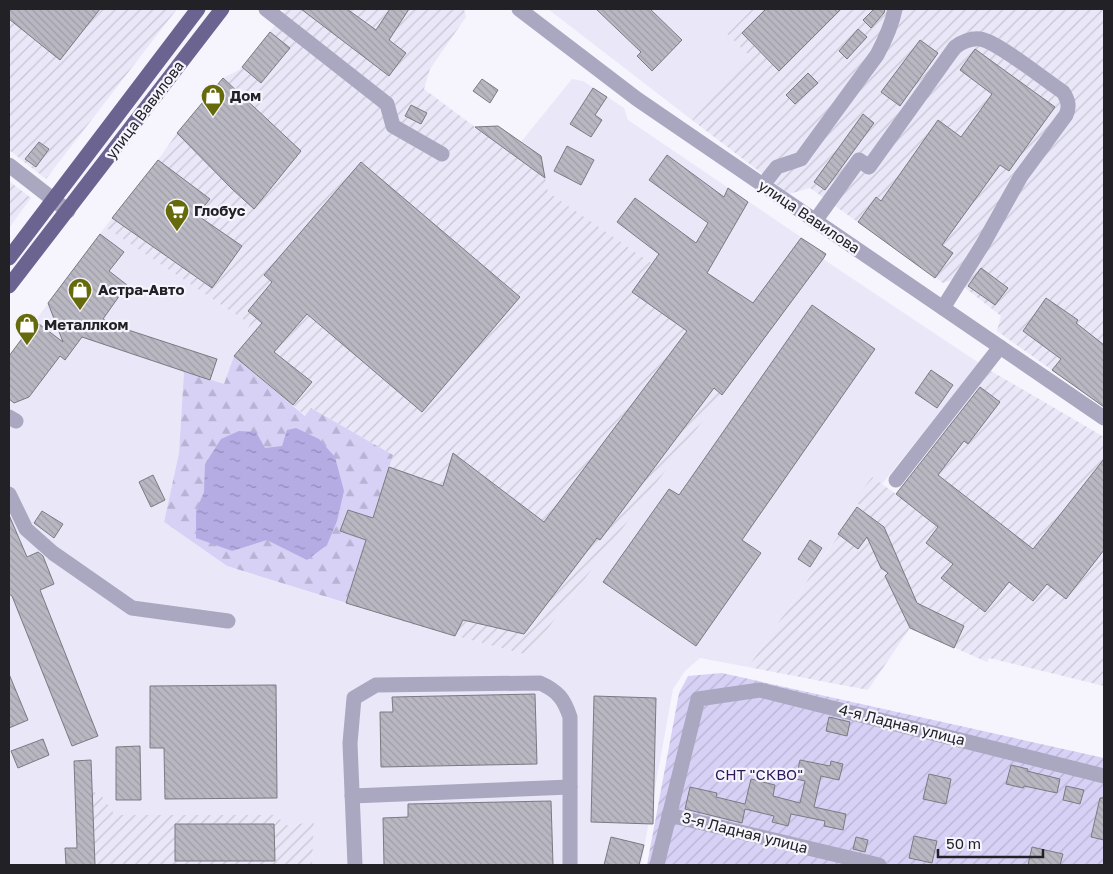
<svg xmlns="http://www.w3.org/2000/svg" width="1113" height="874" font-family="'Golos Text',sans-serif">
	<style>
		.built { fill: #e9e7f8 }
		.industrial { fill: url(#industrial-furrows) }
		.forest { fill: url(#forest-firs) }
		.garden { fill: url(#garden-furrows) }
		.water { fill: url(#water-ripples) }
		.building { fill: url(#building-back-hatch); stroke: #7b7a83 }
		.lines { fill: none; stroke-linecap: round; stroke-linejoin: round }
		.minor { stroke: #aaa7c0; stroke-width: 15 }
		.major { stroke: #6c6490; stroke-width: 15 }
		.labels { text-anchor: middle; stroke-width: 4.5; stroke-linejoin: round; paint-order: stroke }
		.poi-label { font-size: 15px; font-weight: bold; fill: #222125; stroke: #f6f5fe; text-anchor: start }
		.street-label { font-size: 15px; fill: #222125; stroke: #f6f5fe }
		.park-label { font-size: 15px; fill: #2d185a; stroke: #f6f5fe }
	</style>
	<defs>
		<pattern id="industrial-furrows" width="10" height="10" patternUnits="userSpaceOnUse" patternTransform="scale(1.25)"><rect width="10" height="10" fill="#e9e7f8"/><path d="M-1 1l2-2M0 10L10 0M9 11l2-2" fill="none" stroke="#c8c6d4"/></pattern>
		<pattern id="forest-firs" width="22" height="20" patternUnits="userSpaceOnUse" patternTransform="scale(1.25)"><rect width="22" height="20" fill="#d7d1f6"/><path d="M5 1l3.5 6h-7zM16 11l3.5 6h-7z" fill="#b8b3d3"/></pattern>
		<pattern id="garden-furrows" width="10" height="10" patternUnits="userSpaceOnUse" patternTransform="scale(1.25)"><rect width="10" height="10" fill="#d7d1f6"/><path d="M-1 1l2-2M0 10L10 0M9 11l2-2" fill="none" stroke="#b8b3d3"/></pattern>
		<pattern id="water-ripples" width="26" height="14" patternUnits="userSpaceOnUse" patternTransform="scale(1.25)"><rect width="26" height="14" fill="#b5ace4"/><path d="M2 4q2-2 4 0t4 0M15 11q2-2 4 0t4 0" fill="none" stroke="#938cb9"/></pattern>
		<pattern id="building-back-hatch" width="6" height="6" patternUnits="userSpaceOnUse" patternTransform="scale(1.25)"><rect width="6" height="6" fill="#b9b8c2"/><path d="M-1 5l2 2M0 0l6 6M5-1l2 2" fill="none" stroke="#9f9ea7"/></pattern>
	</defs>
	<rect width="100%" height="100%" fill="#f6f5fe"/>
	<g class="built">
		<polygon points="548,9 752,9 727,34 749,55 692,120"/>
		<polygon points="572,79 583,81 624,108 628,120 826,254 823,259 979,363 882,484 871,477 859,504 748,667 700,658 685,671 673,689 641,865 312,865 314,821 289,826 283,823 277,815 114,815 101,795 93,791 95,865 9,865 9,356 105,227 250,324 247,330 252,335 234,356 224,384 184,371 179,453 164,522 227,566 414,625 528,655 763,340 548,192 541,156 521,142"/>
	</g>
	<g class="industrial">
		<polygon points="9,9 177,9 46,179 9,150"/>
		<polygon points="283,9 464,9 466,17 430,69 424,89 475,127 498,126 541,156 548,192 763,340 528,655 414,625 346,603 366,540 340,531 348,510 373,518 393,455 311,408 306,416 234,356 252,335 247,330 250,324 105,227 158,160 177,133 223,78 239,70 283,16"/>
		<polygon points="752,9 1104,9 1104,407 997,331 1001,316 954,279 943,283 810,188 789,194 692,120 749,55 727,34"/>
		<polygon points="9,181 31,198 9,228"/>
		<polygon points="991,371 1104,437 1104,686 989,658 987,662 910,628 868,690 748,667 859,505 855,499 872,477 896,494"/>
		<polygon points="92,791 101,795 115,815 277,815 283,823 289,826 314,821 312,865 95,865"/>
	</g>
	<polygon class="forest" points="234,356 305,416 311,408 393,455 373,518 348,510 340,530 366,540 346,603 227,566 164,522 179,453 184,371 224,384"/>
	<polygon class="garden" points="722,673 1104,758 1104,865 647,865 679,693 688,676"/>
	<polygon class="water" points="296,428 319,439 335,457 344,491 337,521 327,545 307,560 267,540 232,551 196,538 196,511 204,492 205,464 221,439 239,431 256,432 265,448 282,446 287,430"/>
	<g class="building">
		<polygon points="9,9 100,9 60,60 9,19"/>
		<polygon points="301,9 347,9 376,30 390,9 409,9 389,40 406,53 389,76"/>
		<polygon points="596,9 650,9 682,40 652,71 637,56 641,52"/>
		<polygon points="766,9 841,9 779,71 742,33"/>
		<polygon points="874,9 885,9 884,13 871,28 863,20"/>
		<polygon points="858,29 867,37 847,59 839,51"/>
		<polygon points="270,32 290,48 261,83 242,67"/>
		<polygon points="920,40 938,53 900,106 881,92"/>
		<polygon points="975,49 1055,107 1009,171 1000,165 942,245 953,253 935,278 858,222 876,197 881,201 938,120 961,137 992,94 960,70"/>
		<polygon points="808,73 818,83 795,104 786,95"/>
		<polygon points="223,78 301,151 254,209 232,189 177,133"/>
		<polygon points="482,79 498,90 490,103 473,91"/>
		<polygon points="593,88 607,97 595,115 602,120 591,137 570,124"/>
		<polygon points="411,105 427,113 421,124 405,116"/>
		<polygon points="863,114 874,123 825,190 814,182"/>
		<polygon points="498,126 541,156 545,178 475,127"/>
		<polygon points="39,142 49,149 36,167 25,159"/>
		<polygon points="567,146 594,160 581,185 554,171"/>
		<polygon points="667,155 724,197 728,188 748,202 707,273 753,303 801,238 826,254 823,259 722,395 714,388 600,540 597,538 524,634 463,620 455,636 346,603 366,540 340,531 348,510 373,518 389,467 443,486 453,453 544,522 687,331 632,292 659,254 617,222 635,198 696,243 708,223 649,180"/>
		<polygon points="158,160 210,199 197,215 242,246 212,288 112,218"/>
		<polygon points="361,162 520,297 422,412 307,314 274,352 312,382 293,405 234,356 262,323 248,311 272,282 264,275"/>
		<polygon points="100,234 124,252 109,271 127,285 103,319 113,325 217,359 210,380 82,337 65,360 60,356 29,397 14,403 9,399 9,356 35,321 63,342 48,303"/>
		<polygon points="981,268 1008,288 995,305 968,286"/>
		<polygon points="1046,298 1078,320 1076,323 1104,345 1104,407 1052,370 1061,359 1023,331"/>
		<polygon points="812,305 875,349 742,540 761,553 696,646 603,582 669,489 679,495"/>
		<polygon points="931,370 953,385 937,408 915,393"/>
		<polygon points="980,387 1000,402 968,444 964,441 938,475 1033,549 1104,459 1104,550 1066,599 1047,584 1033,601 1009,582 985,612 941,578 953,564 926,543 938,527 896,494"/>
		<polygon points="153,475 165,500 151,507 139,482"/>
		<polygon points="857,507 884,527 917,603 964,626 954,648 910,628 885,576 888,573 881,568 867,537 858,549 838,534"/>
		<polygon points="42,511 63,524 54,538 34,523"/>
		<polygon points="9,515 27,557 38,552 43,556 54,584 40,590 98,736 72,746 12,596 9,594"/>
		<polygon points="810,540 822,548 810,567 798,559"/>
		<polygon points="9,674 28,720 9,728"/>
		<polygon points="276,685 277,798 165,799 164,748 150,748 150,686"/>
		<polygon points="535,694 537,764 381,767 380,712 393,712 392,697"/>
		<polygon points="594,696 656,698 653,824 591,822"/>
		<polygon points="829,717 850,722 847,736 826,731"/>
		<polygon points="43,739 49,755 18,768 11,751"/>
		<polygon points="140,746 141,800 116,800 116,747"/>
		<polygon points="91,760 95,865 66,865 65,848 77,848 74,761"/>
		<polygon points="800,760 830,766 831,761 843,764 839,780 821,776 814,807 846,814 843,830 824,826 825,821 791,814 788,826 772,822 774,816 745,809 742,823 685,809 690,787 717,793 716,797 745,804 751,779 775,785 773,796 800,803 805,781 796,779"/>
		<polygon points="1011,765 1028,769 1027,771 1060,779 1057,793 1024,786 1023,788 1006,784"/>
		<polygon points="929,774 951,779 946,804 923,799"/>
		<polygon points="1066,786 1084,790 1080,804 1063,800"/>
		<polygon points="1100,798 1104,798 1104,840 1091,837"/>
		<polygon points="551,801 553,865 384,865 383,818 408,817 408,804"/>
		<polygon points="175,824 274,824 275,861 175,861"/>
		<polygon points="914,836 937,841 932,863 909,858"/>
		<polygon points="611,837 644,845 639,865 604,865"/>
		<polygon points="856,837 868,840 865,852 853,849"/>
		<polygon points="1032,847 1063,854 1060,865 1028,865"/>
	</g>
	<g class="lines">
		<g class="minor">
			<polyline points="266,9 387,104 393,126 442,154"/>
			<polyline points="519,9 637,99 1104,418"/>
			<polyline points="9,165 68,211"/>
			<path d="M763,185L777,167L801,159L806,152L877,55C885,40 892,25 895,9"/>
			<path d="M815,221L859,160L869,167L955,47C962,42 971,38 980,39C997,41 1046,81 1063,92C1068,100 1070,106 1066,115L1021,176L983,244L943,308"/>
			<polyline points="9,417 16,421"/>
			<polyline points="896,480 1000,347"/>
			<polyline points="9,494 26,529 53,553 132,608 228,621"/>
			<polyline points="352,796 570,787"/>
			<polyline points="669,815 879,865"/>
			<path d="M355,865L350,743L354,698L376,685L540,683C558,691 564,699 570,717V865"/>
			<polyline points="657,865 698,699 760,690 1104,776"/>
		</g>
		<g class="major">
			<polyline points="9,258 198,9"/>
			<polyline points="9,286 222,9"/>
		</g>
	</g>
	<defs>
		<symbol id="shop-pin" viewBox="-11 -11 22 30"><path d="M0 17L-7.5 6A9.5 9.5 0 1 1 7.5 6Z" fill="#666a0b" stroke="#f6f5fe"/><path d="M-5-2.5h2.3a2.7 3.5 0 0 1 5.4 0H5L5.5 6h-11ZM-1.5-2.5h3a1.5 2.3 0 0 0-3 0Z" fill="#fff"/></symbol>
		<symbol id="supermarket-pin" viewBox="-11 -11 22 30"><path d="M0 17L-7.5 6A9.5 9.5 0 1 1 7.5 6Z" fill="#666a0b" stroke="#f6f5fe"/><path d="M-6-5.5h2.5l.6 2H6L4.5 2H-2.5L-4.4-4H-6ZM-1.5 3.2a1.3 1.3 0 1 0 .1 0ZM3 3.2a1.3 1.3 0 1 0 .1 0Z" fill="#fff"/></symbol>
	</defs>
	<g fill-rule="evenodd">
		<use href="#shop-pin" x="199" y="82" width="28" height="38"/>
		<use href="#supermarket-pin" x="163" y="197" width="28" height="38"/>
		<use href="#shop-pin" x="66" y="276" width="28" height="38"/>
		<use href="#shop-pin" x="13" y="311" width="28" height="38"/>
	</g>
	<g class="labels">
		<g class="poi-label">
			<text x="230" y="101">Дом</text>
			<text x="194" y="216">Глобус</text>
			<text x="98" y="295">Астра-Авто</text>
			<text x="44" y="330">Металлком</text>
		</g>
		<g class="street-label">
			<text transform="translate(145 110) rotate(-53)" y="5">улица Вавилова</text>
			<text transform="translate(809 217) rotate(34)" y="5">улица Вавилова</text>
			<text transform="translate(902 725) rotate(14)" y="5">4-я Ладная улица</text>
			<text transform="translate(745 833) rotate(14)" y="5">3-я Ладная улица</text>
		</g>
		<g class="park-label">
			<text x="759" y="780">СНТ "СКВО"</text>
		</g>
	</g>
	<rect width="1113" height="874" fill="none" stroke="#222125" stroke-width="20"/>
	<path d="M938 849v8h105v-8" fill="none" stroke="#222125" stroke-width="2.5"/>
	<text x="946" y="849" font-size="15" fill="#222125" stroke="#f6f5fe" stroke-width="4" paint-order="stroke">50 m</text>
</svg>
